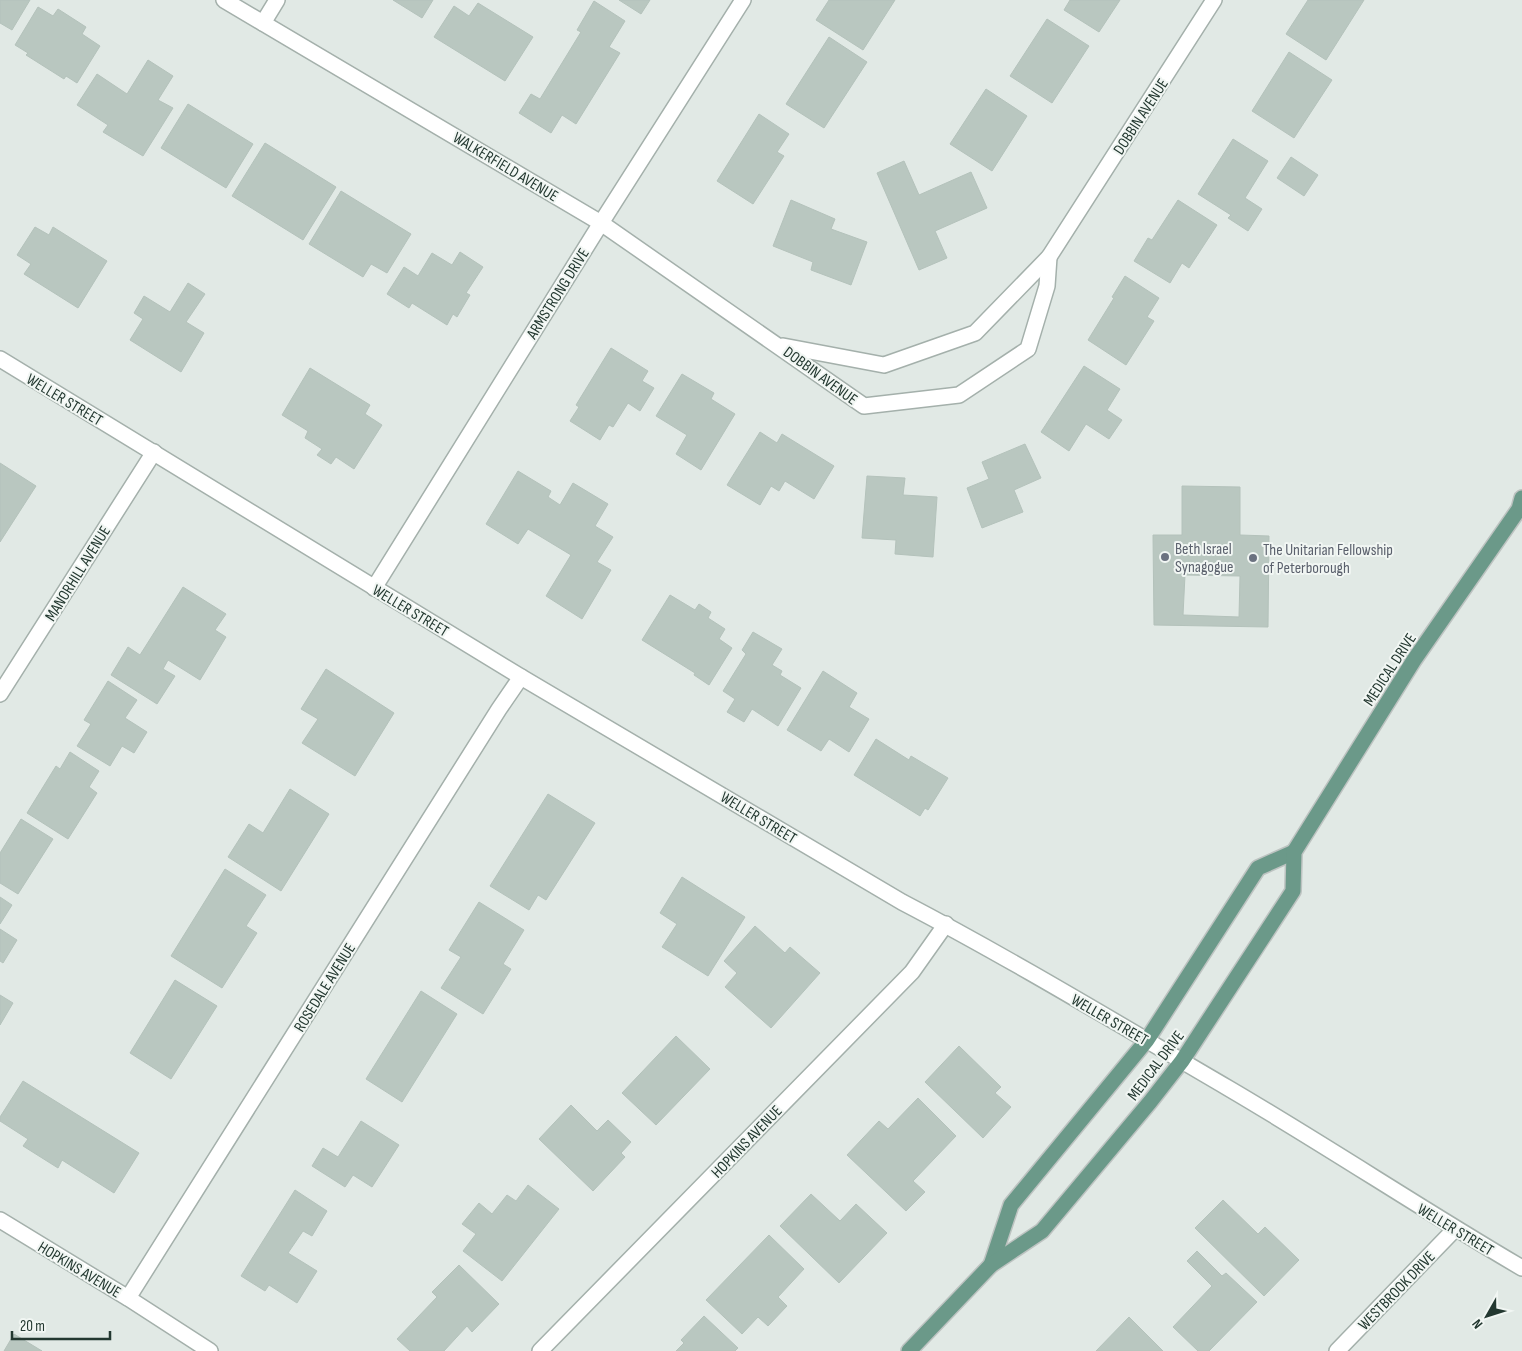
<svg xmlns="http://www.w3.org/2000/svg" width="1522" height="1351" font-family="'Sofia Sans Condensed',sans-serif">
	<style>
		.building { fill: #b9c7c0; stroke: #b4c2bb; fill-rule: evenodd }
		.lines { fill: none; stroke-linecap: round; stroke-linejoin: round }
		.minor-casing { stroke: #a4b0ab; stroke-width: 18 }
		.major-casing { stroke: #bdc3c1; stroke-width: 18 }
		.minor { stroke: #fff; stroke-width: 15 }
		.major { stroke: #6b9989; stroke-width: 15 }
		.worship-dot { fill: #6b7280; stroke: #f1f6f3; stroke-width: 2 }
		.labels { text-anchor: middle; stroke-width: 4; stroke-linejoin: round; paint-order: stroke }
		.street-label { font-size: 16px; fill: #233830; stroke: #f1f6f3 }
		.worship-label { font-size: 16px; fill: #5b616d; stroke: #f1f6f3; text-anchor: start }
	</style>
	<rect width="100%" height="100%" fill="#e1e9e5"/>
	<g class="building">
		<polygon points="0,0 30,0 12,30 0,23"/>
		<polygon points="393,0 433,0 422,18"/>
		<polygon points="619,0 650,0 641,14"/>
		<polygon points="829,0 895,0 863,50 816,20"/>
		<polygon points="1070,0 1120,0 1099,32 1064,10"/>
		<polygon points="1308,0 1364,0 1326,60 1286,34"/>
		<polygon points="594,1 625,21 609,47 620,53 576,124 562,115 551,133 519,113 531,94 540,99 581,32 577,30"/>
		<polygon points="478,3 533,37 505,81 434,37 454,6 469,16"/>
		<polygon points="38,7 53,16 58,9 86,27 82,34 100,46 77,83 66,76 64,79 26,55 28,53 15,45"/>
		<polygon points="1047,19 1089,46 1052,103 1010,76"/>
		<polygon points="829,37 867,62 824,128 786,104"/>
		<polygon points="1289,52 1332,80 1294,138 1252,111"/>
		<polygon points="148,60 173,76 158,100 173,108 143,156 103,132 108,125 77,105 97,74 127,94"/>
		<polygon points="986,89 1027,116 992,171 950,144"/>
		<polygon points="188,104 253,144 226,188 161,148"/>
		<polygon points="759,114 789,134 777,152 784,156 753,204 717,181"/>
		<polygon points="1233,139 1268,161 1245,198 1262,209 1248,231 1228,218 1231,215 1198,194"/>
		<polygon points="265,143 336,187 303,240 232,196"/>
		<polygon points="1291,157 1318,175 1304,196 1277,178"/>
		<polygon points="904,161 919,195 971,172 987,208 935,231 947,258 919,270 877,173"/>
		<polygon points="341,191 411,234 387,273 371,264 363,277 309,244"/>
		<polygon points="791,200 835,219 831,229 867,242 851,285 811,270 813,262 773,246"/>
		<polygon points="1178,200 1217,225 1189,268 1182,263 1170,283 1134,261 1148,238 1152,240"/>
		<polygon points="35,227 49,235 53,227 107,261 78,308 24,274 31,264 17,255"/>
		<polygon points="460,252 483,267 466,293 470,295 457,317 453,314 447,325 412,303 409,308 387,294 404,267 418,276 432,253 452,265"/>
		<polygon points="1125,276 1159,298 1147,317 1154,321 1126,365 1088,340 1114,298 1112,297"/>
		<polygon points="188,283 205,294 186,322 204,333 181,372 130,340 143,319 134,313 144,296 170,312"/>
		<polygon points="611,348 648,371 642,381 654,388 640,411 628,403 613,427 609,425 600,440 570,421 579,407 576,405"/>
		<polygon points="1084,366 1120,389 1107,410 1122,420 1109,439 1086,424 1069,451 1041,432"/>
		<polygon points="310,368 370,405 365,414 382,425 354,469 336,457 331,464 317,455 322,449 305,438 308,431 282,415"/>
		<polygon points="682,374 714,393 711,399 735,414 701,470 676,454 687,435 656,416"/>
		<polygon points="760,432 777,443 782,434 834,466 814,499 785,481 779,491 771,486 760,505 727,485"/>
		<polygon points="1025,444 1041,478 1014,490 1023,512 982,528 967,488 989,479 982,462"/>
		<polygon points="0,463 36,486 0,542"/>
		<polygon points="518,471 551,491 548,497 560,505 573,483 608,504 595,526 613,537 597,562 611,570 582,619 546,596 571,555 528,529 518,544 486,524"/>
		<polygon points="867,476 905,478 903,495 937,497 933,557 895,554 896,540 862,538"/>
		<path d="M1182,486L1240,487V535L1269,536L1268,627L1154,625L1153,535H1182ZM1185,575L1240,576L1239,617L1183,615Z"/>
		<polygon points="183,587 226,614 215,630 226,637 200,680 168,660 163,669 175,676 157,704 111,675 128,647 140,655"/>
		<polygon points="670,595 695,610 699,604 711,612 708,618 725,629 719,639 732,648 709,685 694,675 695,673 642,640"/>
		<polygon points="753,632 782,649 772,665 782,671 780,675 801,688 778,726 752,709 744,722 727,712 735,699 723,691 746,654 742,650"/>
		<polygon points="326,669 394,713 355,776 302,743 318,719 301,709"/>
		<polygon points="823,671 857,693 849,707 869,719 849,752 829,739 821,751 787,730"/>
		<polygon points="108,681 137,700 125,718 147,732 134,753 122,746 110,766 77,746 91,724 84,720"/>
		<polygon points="876,739 909,760 911,756 948,778 928,810 925,808 920,816 854,775"/>
		<polygon points="70,752 99,771 89,787 97,793 68,839 27,813 56,766 60,769"/>
		<polygon points="290,789 329,814 281,891 228,857 249,824 263,833"/>
		<polygon points="548,794 595,823 546,900 538,895 529,910 490,886"/>
		<polygon points="21,819 53,839 18,894 0,883 0,853"/>
		<polygon points="225,869 266,895 246,926 257,933 222,988 171,956"/>
		<polygon points="682,877 745,917 708,976 662,947 677,924 660,913"/>
		<polygon points="0,897 12,905 0,924"/>
		<polygon points="479,902 524,930 503,964 511,969 483,1014 441,988 461,957 449,950"/>
		<polygon points="755,926 785,953 790,947 820,973 771,1028 725,987 737,973 724,961"/>
		<polygon points="0,929 17,940 3,963 0,961"/>
		<polygon points="175,980 217,1006 171,1079 130,1053"/>
		<polygon points="421,991 457,1014 402,1102 366,1079"/>
		<polygon points="0,995 13,1003 0,1025"/>
		<polygon points="676,1036 710,1069 656,1125 622,1093"/>
		<polygon points="959,1046 1001,1087 995,1093 1011,1107 983,1138 925,1082"/>
		<polygon points="23,1081 139,1153 114,1193 62,1160 58,1168 23,1146 28,1139 0,1121 0,1117"/>
		<polygon points="918,1098 956,1136 913,1181 925,1192 906,1211 847,1155 879,1121 888,1129"/>
		<polygon points="571,1105 597,1131 608,1120 631,1142 621,1153 625,1157 593,1191 539,1139"/>
		<polygon points="361,1121 399,1145 372,1187 353,1175 345,1187 312,1166 323,1148 338,1157"/>
		<polygon points="528,1185 559,1209 502,1281 463,1251 476,1234 462,1224 479,1203 492,1214 507,1195 516,1201"/>
		<polygon points="295,1190 327,1211 312,1236 303,1231 288,1253 317,1271 297,1303 269,1285 265,1291 241,1276"/>
		<polygon points="811,1194 840,1221 856,1204 887,1233 839,1283 780,1226"/>
		<polygon points="1223,1200 1258,1234 1265,1227 1299,1260 1264,1296 1195,1228"/>
		<polygon points="769,1235 804,1269 778,1297 787,1306 768,1326 758,1317 742,1334 706,1300"/>
		<polygon points="1197,1251 1222,1276 1226,1273 1257,1302 1209,1351 1198,1351 1173,1327 1212,1286 1187,1261"/>
		<polygon points="459,1265 499,1304 472,1332 467,1326 444,1351 410,1351 397,1339 437,1297 432,1292"/>
		<polygon points="704,1316 738,1348 735,1351 676,1351 684,1343 681,1340"/>
		<polygon points="1129,1317 1163,1351 1096,1351"/>
		<polygon points="14,1334 42,1351 4,1351"/>
	</g>
	<g class="lines">
		<defs>
			<g id="minor">
				<polyline points="224,0 601,223 864,406 959,395 1028,349 1047,286 1049,257"/>
				<polyline points="263,23 277,0"/>
				<polyline points="783,346 884,365 975,333 1049,257 1214,0"/>
				<path d="M0,359L521,677L902,902C1013,960 1120,1025 1228,1088C1327,1146 1423,1210 1522,1268"/>
				<polyline points="374,588 601,223 743,0"/>
				<polyline points="0,694 154,452"/>
				<polyline points="0,1220 128,1298 210,1351"/>
				<polyline points="128,1298 499,709 521,677"/>
				<polyline points="540,1351 912,972 946,924"/>
				<polyline points="1337,1351 1455,1229"/>
			</g>
			<g id="major">
				<polyline points="991,1265 1011,1205 1147,1040 1258,868 1294,852"/>
				<polyline points="909,1351 991,1265 1042,1231 1150,1102 1182,1061 1293,891 1294,852 1414,660 1519,509 1522,498"/>
			</g>
		</defs>
		<use href="#minor" class="minor-casing"/>
		<use href="#major" class="major-casing"/>
		<use href="#minor" class="minor"/>
		<use href="#major" class="major"/>
	</g>
	<g class="worship-dot">
		<circle cx="1165" cy="557" r="5"/>
		<circle cx="1253" cy="558" r="5"/>
	</g>
	<g class="labels">
		<g class="street-label">
			<text transform="translate(1140 116) rotate(-57)" y="6">DOBBIN AVENUE</text>
			<text transform="translate(506 166) rotate(31)" y="6">WALKERFIELD AVENUE</text>
			<text transform="translate(557 293) rotate(-58)" y="6">ARMSTRONG DRIVE</text>
			<text transform="translate(821 375) rotate(36)" y="6">DOBBIN AVENUE</text>
			<text transform="translate(65 399) rotate(31)" y="6">WELLER STREET</text>
			<text transform="translate(77 573) rotate(-58)" y="6">MANORHILL AVENUE</text>
			<text transform="translate(411 610) rotate(31)" y="6">WELLER STREET</text>
			<text transform="translate(1389 669) rotate(-57)" y="6">MEDICAL DRIVE</text>
			<text transform="translate(759 817) rotate(31)" y="6">WELLER STREET</text>
			<text transform="translate(324 987) rotate(-58)" y="6">ROSEDALE AVENUE</text>
			<text transform="translate(1110 1019) rotate(30)" y="6">WELLER STREET</text>
			<text transform="translate(1155 1065) rotate(-53)" y="6">MEDICAL DRIVE</text>
			<text transform="translate(746 1141) rotate(-46)" y="6">HOPKINS AVENUE</text>
			<text transform="translate(1456 1229) rotate(31)" y="6">WELLER STREET</text>
			<text transform="translate(80 1269) rotate(31)" y="6">HOPKINS AVENUE</text>
			<text transform="translate(1396 1290) rotate(-46)" y="6">WESTBROOK DRIVE</text>
		</g>
		<g class="worship-label">
			<text x="1175" y="554">Beth Israel<tspan x="1175" dy="18">Synagogue</tspan></text>
			<text x="1263" y="555">The Unitarian Fellowship<tspan x="1263" dy="18">of Peterborough</tspan></text>
		</g>
	</g>
	<g transform="translate(1487 1316) rotate(231)" stroke="#f1f6f3" stroke-width="4" paint-order="stroke">
	<path d="M0-4L9 19L0 12L-9 19Z" fill="#233830"/>
	<text y="-8" font-size="14" font-weight="bold" text-anchor="middle" fill="#233830">N</text>
	</g>
	<path d="M12 1331v8h98v-8" fill="none" stroke="#233830" stroke-width="2.5"/>
	<text x="20" y="1331" font-size="15" fill="#233830" stroke="#f1f6f3" stroke-width="4" paint-order="stroke">20 m</text>
</svg>
